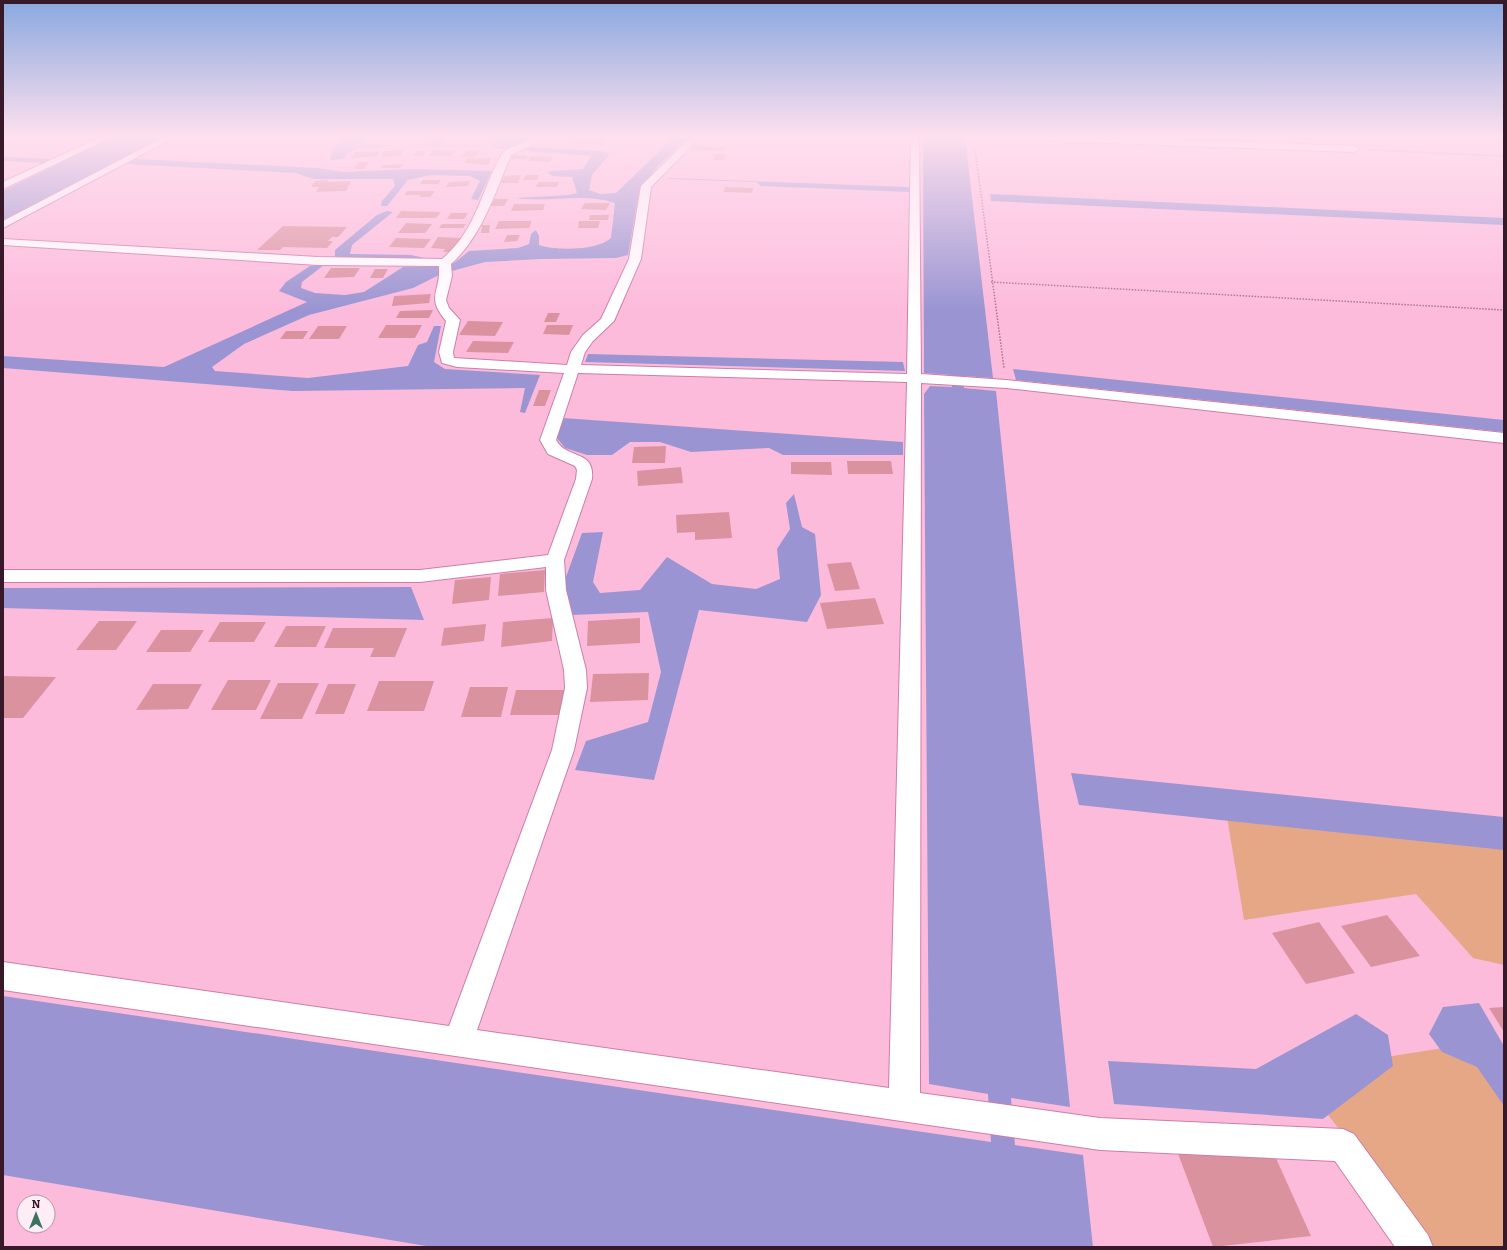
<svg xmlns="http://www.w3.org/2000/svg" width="1507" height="1250" font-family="Bitter,serif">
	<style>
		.green { fill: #e6a787 }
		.water { fill: #9a95d2 }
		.building { fill: #db929f }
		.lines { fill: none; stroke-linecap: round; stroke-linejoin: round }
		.minor-casing { stroke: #cc7ea7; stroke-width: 2 }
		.path { stroke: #a5738d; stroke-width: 1.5; stroke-dasharray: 1.5 1.5; stroke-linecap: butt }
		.minor { fill: #fff; fill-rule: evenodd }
	</style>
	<rect width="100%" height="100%" fill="#fdbbdc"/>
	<g class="green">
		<polygon points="1226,811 1504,840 1504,965 1473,958 1416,894 1244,920"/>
		<polygon points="1475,1043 1504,1083 1504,1247 1429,1247 1319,1103 1329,1066"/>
	</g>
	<g class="water">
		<polygon points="118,135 167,135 3,220 3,191"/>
		<polygon points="349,135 364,135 364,143 395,146 356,149 346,154 343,159 330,160 332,151"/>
		<polygon points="437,135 448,135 442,145 452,147 419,145 431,142"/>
		<path d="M500,135H533L531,140C518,146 505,153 491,146Z"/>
		<path d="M672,135H691L658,166L639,191L628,255L616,258L540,259L485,262L441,274L413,288L309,315L244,344L212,367L215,371L308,378L408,366L418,345L427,342L434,326H441L434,362L445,369L540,375L525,413L520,412L525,388L293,391L3,368V356L164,367L307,302L279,291L286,282L310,266L324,265L302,282L301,288L315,293L345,295L364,292L403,267L444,266L454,263L469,251L518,248L529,244L531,234L536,230L539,236V245C552,250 587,250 600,244C604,243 608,240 611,238L615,203C583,192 549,203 516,198L569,195L577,193L572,177L553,176L547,173L551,171L583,169L591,156L528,151L526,149L531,147L602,151L610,154L592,175L589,190L600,194L616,193L671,140Z"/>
		<polygon points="923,135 965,137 993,378 963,376 964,388 996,391 1070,1107 1011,1098 1015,1145 1083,1155 1093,1247 432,1247 3,1175 3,996 991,1142 988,1094 929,1084 924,394 930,386 952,387 952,375 924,373"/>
		<polygon points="3,157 51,159 43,163 3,161"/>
		<polygon points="136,159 318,168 343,172 411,169 492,171 478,200 471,199 480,181 470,176 431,175 408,180 387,206 381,206 382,201 395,186 393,179 313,179 296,173 126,164"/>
		<polygon points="668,178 909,187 909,192 761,186 757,182 668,179"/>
		<polygon points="990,194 1504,218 1504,225 991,201"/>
		<polygon points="387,211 393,212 352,245 350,254 411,255 425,258 426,261 335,258 335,250 377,215"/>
		<polygon points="588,354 903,362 905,371 585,362"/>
		<polygon points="1013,369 1504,420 1504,432 1016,380"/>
		<polygon points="563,418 903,442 903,455 783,455 769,448 691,452 660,442 630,442 612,455 587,455 565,448 556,437"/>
		<polygon points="794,494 802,527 815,534 821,595 807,622 699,610 654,780 575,770 586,741 648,722 661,672 648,612 571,615 563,585 582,533 603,532 593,582 600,593 640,590 667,557 712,584 756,589 780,579 777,549 790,529 786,503"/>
		<polygon points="411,587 424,620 3,608 3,588"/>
		<polygon points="1071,773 1504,817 1504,850 1079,805"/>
		<polygon points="1479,1003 1504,1046 1504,1106 1477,1067 1442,1052 1429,1034 1443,1007"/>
		<polygon points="1356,1014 1388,1035 1393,1066 1323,1119 1114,1104 1108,1061 1256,1069"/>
	</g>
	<g class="building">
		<polygon points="463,135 489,135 486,139 460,139"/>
		<polygon points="576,138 607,140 602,145 570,143"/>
		<polygon points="692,146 725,147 724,151 691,150"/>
		<polygon points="404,150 401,156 381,157 384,151"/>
		<polygon points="434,150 456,151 451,156 428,156"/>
		<polygon points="467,150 480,151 475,157 461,157"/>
		<polygon points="380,151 377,156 352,158 355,152"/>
		<polygon points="417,151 427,151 423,156 413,156"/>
		<polygon points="715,154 726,154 724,160 713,160"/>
		<polygon points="512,155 528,156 526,159 509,159"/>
		<polygon points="531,156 553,157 550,162 528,161"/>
		<polygon points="467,158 491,158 488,165 464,163"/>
		<polygon points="358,162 369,162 364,169 354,169"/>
		<polygon points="403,164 400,168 380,168 382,165"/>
		<polygon points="521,175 518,183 501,183 505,176"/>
		<polygon points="526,175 539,175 537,180 523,180"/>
		<polygon points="328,180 327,182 351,181 346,191 316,192 319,187 311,187 315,181"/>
		<polygon points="423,180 441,180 438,184 420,184"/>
		<polygon points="470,181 467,186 446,187 449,182"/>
		<polygon points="538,182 559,182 557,187 536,187"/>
		<polygon points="725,187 753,188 752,193 724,192"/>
		<polygon points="407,191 435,191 430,197 419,197 421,195 404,195"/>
		<polygon points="494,199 508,199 504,206 490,206"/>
		<polygon points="585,203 610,203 606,210 581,209"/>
		<polygon points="514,204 545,204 543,210 511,211"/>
		<polygon points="401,211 441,212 436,218 396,218"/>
		<polygon points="451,213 468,213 464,219 447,219"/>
		<polygon points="590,215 609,215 608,220 589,220"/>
		<polygon points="499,221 532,221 529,228 495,229"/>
		<polygon points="579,221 600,221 598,228 578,228"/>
		<polygon points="406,223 432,224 425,233 398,233"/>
		<polygon points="442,224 466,224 463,228 439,228"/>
		<polygon points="482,225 490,225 489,233 481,233"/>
		<polygon points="283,226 347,227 338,237 332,237 328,241 333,241 327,248 283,247 280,250 257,250"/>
		<polygon points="507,235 520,235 517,241 504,242"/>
		<polygon points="438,237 461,238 452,252 443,252 445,249 431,248"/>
		<polygon points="396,238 431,239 424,248 389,247"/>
		<polygon points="331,268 360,268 354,277 324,278"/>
		<polygon points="375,269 388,269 383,278 370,278"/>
		<polygon points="431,294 429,303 392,306 394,296"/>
		<polygon points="433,310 429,318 396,318 400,311"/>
		<polygon points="548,313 560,313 556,322 544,322"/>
		<polygon points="468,321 503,322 495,336 459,335"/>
		<polygon points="386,325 422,325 415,338 378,338"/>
		<polygon points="547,325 573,325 569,335 543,334"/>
		<polygon points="318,326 347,326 339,339 309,339"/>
		<polygon points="286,331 308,331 303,339 280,339"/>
		<polygon points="473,341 514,342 508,353 466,352"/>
		<polygon points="539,390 551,390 545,406 533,406"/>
		<polygon points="666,446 665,463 632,463 634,447"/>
		<polygon points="847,461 891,461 893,474 848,474"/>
		<polygon points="791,462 831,462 832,475 791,474"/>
		<polygon points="681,467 683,483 638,486 637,471"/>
		<polygon points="729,512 732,538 695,540 695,532 677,533 676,515"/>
		<polygon points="851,562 860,589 835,591 827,564"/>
		<polygon points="545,570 544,592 498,596 500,574"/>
		<polygon points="491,577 489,600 452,604 455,580"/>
		<polygon points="875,598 884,624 827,629 820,603"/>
		<polygon points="553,618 552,641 501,647 503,622"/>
		<polygon points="640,618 640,643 587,646 588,621"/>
		<polygon points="99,621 137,621 116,650 76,650"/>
		<polygon points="220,622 266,622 254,642 208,642"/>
		<polygon points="486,624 484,641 441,646 444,628"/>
		<polygon points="286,626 326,626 316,647 274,647"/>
		<polygon points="333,628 407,628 395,657 370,657 374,648 324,648"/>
		<polygon points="161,630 204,630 190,652 146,652"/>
		<polygon points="649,673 648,700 590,702 593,674"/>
		<polygon points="3,676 56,677 23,718 3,718"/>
		<polygon points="228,680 271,680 256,710 211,710"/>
		<polygon points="379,681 434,681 424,711 367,711"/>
		<polygon points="278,683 319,683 302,719 260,719"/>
		<polygon points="153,684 202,684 188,709 136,710"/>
		<polygon points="328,684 356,684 344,714 315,714"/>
		<polygon points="470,687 508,687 501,717 461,717"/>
		<polygon points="516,690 564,690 559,715 510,715"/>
		<polygon points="1387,915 1420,956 1371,967 1341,926"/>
		<polygon points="1319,922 1355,973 1306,984 1272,933"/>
		<polygon points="1504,1007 1504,1032 1489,1008"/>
		<polygon points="1177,1151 1275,1156 1311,1236 1213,1247"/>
	</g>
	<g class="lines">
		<defs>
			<g id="minor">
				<polygon points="105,135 116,135 3,189 3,182"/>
				<polygon points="168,135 179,135 3,228 3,221"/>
				<path d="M533,135H541L534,144L511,155C495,193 482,236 451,264L452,276L446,300L449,308L460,320L453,352L454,358L567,365L571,352L583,335L601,319L629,259L641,186L693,135H702L651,187L641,259L614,321L593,341L585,352L581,365L907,374L911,135H919L921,374L1006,380L1504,433V443L1006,388L921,383L920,1093L1100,1118L1343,1129L1354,1134L1428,1235L1433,1247H1395L1335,1161L1100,1150L3,990V962L449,1026L552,750L565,688L564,670L546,590V567L420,582H3V570H420L548,555L576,479L577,470L575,466L548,454L540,440L564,373L457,367L442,363L439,352L446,321C425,296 441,293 439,266L318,265L3,245V239L318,257L442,259C477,230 481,190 502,154C509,144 526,146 533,135ZM578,373L907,382L889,1088L477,1030L574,750L587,688L586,670L566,590L564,560L592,479C595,449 567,460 556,440Z"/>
				<polygon points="973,135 1049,135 1354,146 1359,149 1354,152 977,138"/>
			</g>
		</defs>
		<use href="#minor" class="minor-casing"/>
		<g class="path">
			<polyline points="975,149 1004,368"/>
			<polyline points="1370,150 1504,156"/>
			<polyline points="991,282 1504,310"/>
		</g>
		<use href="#minor" class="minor"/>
	</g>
	<linearGradient id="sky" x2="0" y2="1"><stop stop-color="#89a8df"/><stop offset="0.44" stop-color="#fee0ef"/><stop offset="1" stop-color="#fee0ef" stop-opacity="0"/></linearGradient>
	<rect width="1507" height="310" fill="url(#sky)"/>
	<rect width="1507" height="1250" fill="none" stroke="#371929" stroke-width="8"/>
	<g transform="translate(36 1214)"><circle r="19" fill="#ffedf5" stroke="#af98a3"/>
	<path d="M0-3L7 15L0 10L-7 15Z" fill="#38745e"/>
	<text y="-6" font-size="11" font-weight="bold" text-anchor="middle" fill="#371929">N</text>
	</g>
</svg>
